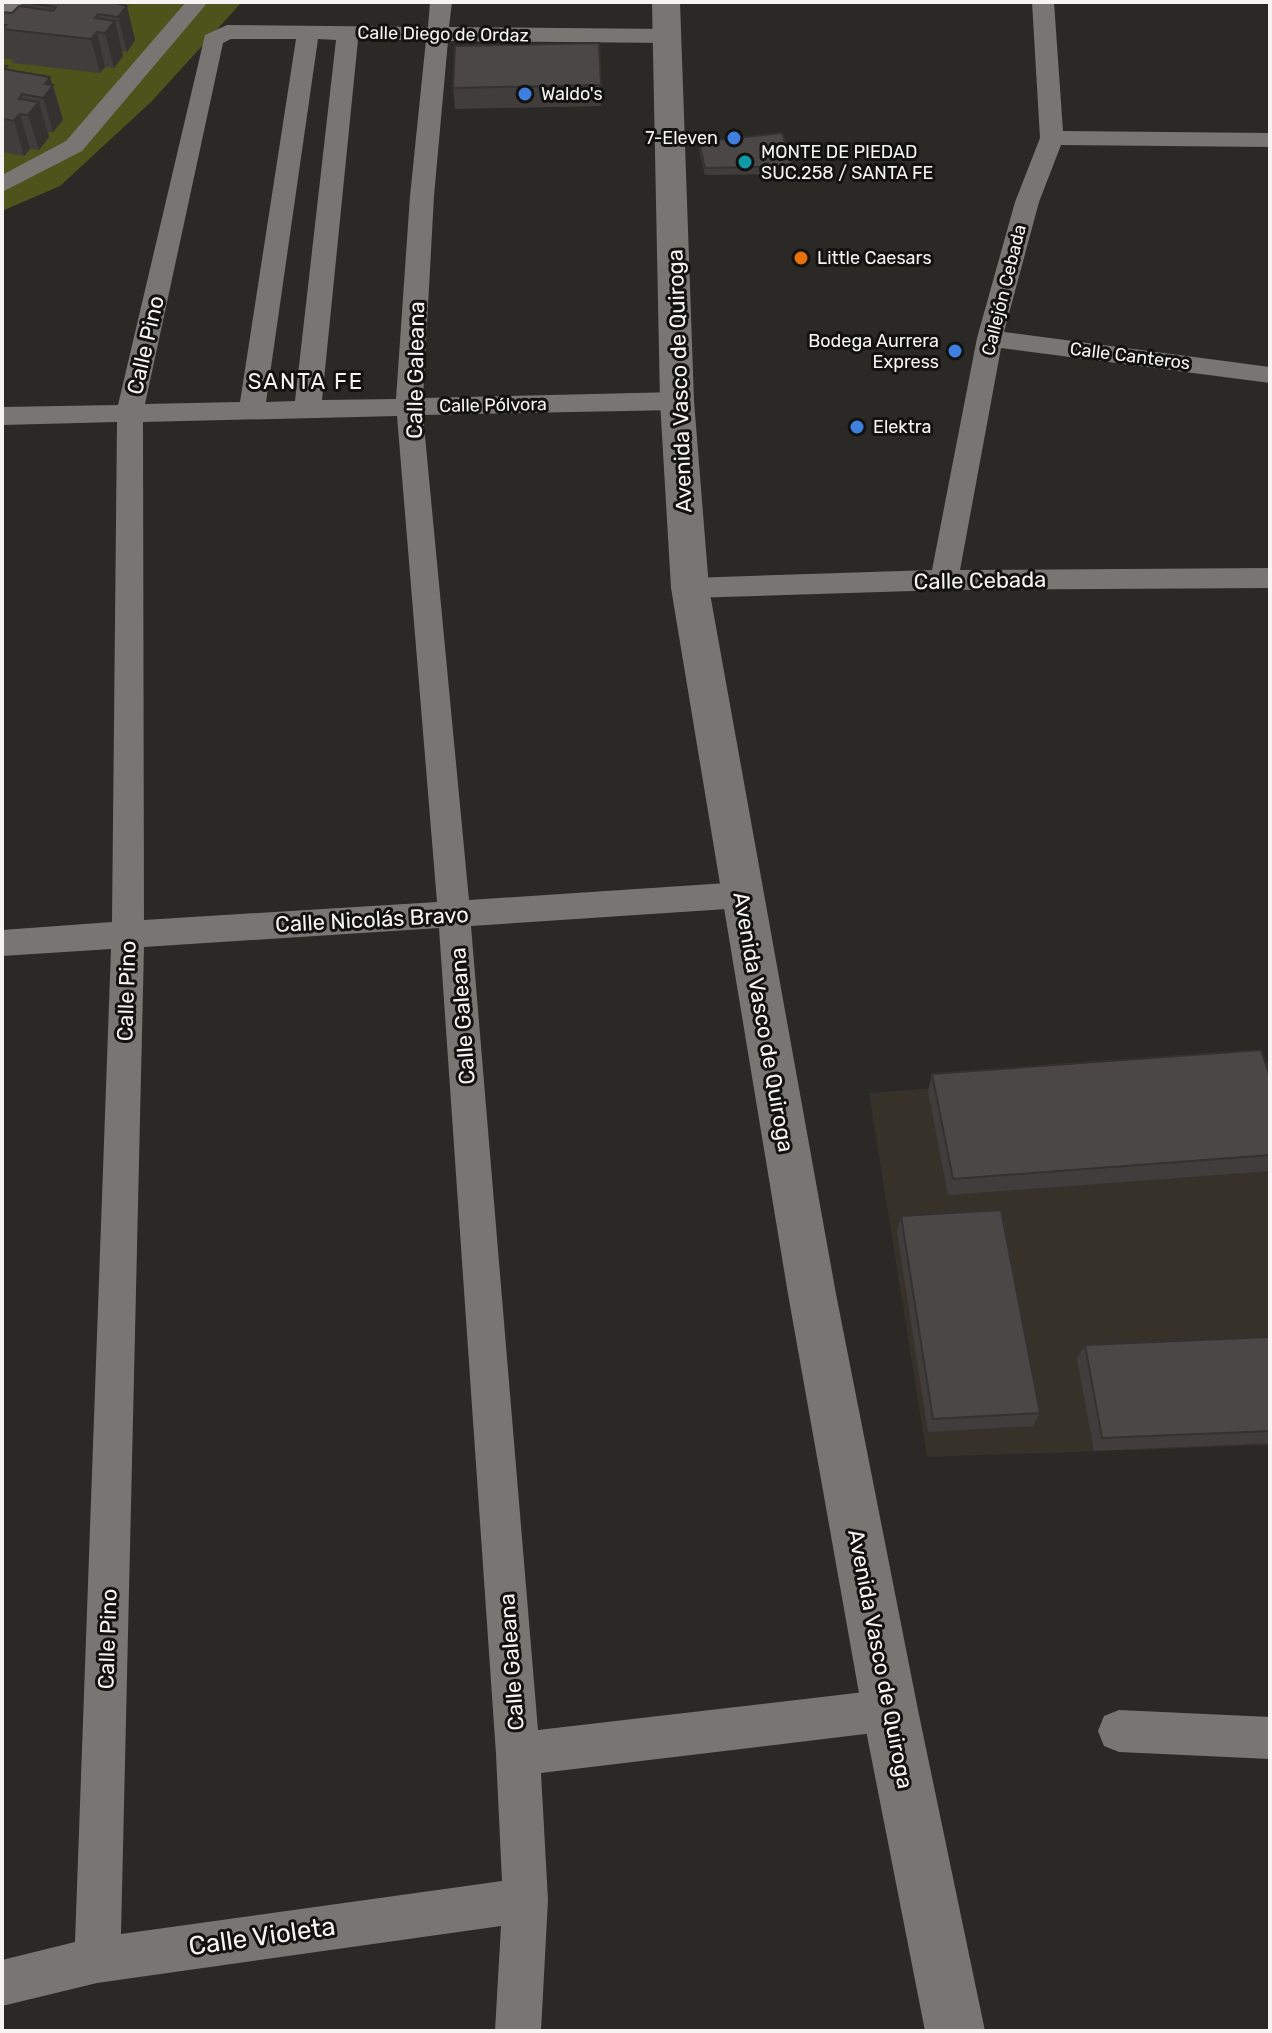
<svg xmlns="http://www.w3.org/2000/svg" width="1272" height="2033" font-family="Rubik,sans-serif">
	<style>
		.built { fill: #36322a }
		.forest { fill: #4d531b }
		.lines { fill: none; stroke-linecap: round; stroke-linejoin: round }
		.minor { fill: #787673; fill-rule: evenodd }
		.secondary { fill: #787673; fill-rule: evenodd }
		.wall { fill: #403d3c }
		.shaded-wall { fill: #343231 }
		.building { fill: #4b4746; stroke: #343231; stroke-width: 2 }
		.shop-dot { fill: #3f7fe0; stroke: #121210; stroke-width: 3 }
		.culture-dot { fill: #0f9aa8; stroke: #121210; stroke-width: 3 }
		.food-dot { fill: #e8710a; stroke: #121210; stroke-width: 3 }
		.labels { text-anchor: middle; stroke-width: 6; stroke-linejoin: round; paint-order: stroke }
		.far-street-label { font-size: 18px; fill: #f5f4f2; stroke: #121210 }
		.far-poi-label { font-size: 18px; fill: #f5f4f2; stroke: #121210; text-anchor: start }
		.street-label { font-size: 22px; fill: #f5f4f2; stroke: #121210 }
		.far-quarter-label { font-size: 22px; letter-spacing: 2px; fill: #f5f4f2; stroke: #121210 }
		.near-street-label { font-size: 26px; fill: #f5f4f2; stroke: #121210 }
	</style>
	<rect width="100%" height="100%" fill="#2a2926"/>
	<polygon class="built" points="1270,1063 1270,1445 927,1457 869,1093"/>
	<polygon class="forest" points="2,2 242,2 152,101 60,186 2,211"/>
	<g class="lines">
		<g class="minor">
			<polygon points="2,2 24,2 10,16 2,17"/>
			<polygon points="186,2 208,2 82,151 2,192 2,175 66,141"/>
			<path d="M430,2H452L449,27L668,29L679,36L668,43L448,41L434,196L423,398L677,392L686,395L690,401L686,407L677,410L423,415L469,900L742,882L753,886L758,895L753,904L742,908L471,926L538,1730L890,1689L905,1695L911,1710L905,1725L890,1731L541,1773L548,1900L541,2031H495L501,1926L97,1983L2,2006V1960L75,1942L111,949L2,956V930L112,922L117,422L2,425V407L118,405L205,35L227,25L428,27ZM231,39H296L240,402L145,404L223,43ZM318,39L336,40L295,401L266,402ZM358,40H426L410,196L396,399L322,400ZM397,416L437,902L144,920L143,422ZM439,928L496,1754L502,1881L121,1934L144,947Z"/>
			<polygon points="1032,2 1054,2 1063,131 1270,133 1270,147 1061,145 1039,202 1004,332 1270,367 1270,383 1001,348 960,570 1270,568 1270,588 944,590 690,598 680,595 676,588 680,581 690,578 932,570 977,338 1015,202 1040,138"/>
			<polygon points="1119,1710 1270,1717 1270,1759 1119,1752 1104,1746 1098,1731 1104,1716"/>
		</g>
		<polygon class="secondary" points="652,2 680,2 694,401 709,588 836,1294 918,1710 985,2031 925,2031 862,1710 788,1294 671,588 660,401"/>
	</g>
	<g class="wall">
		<polygon points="20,2 125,2 135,40 127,52 122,51 123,56 114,68 105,67 100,73 13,63 11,59 2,58 2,12 12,13 22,6"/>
		<polygon points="599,43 601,106 455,109 453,88"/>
		<polygon points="2,65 7,66 8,70 53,85 63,120 53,132 48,132 49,137 39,150 30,149 24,156 2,152"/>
		<polygon points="699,142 793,166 792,174 705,175 699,150"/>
		<polygon points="932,1074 1270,1077 1270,1171 948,1195 928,1091"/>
		<polygon points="901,1216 1040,1413 1033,1426 928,1432 897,1232"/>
		<polygon points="1270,1337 1270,1443 1094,1451 1077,1359 1085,1345"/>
	</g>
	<g class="shaded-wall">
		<polygon points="121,2 125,2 127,7 127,6 135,40 127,52 118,17 119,4"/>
		<polygon points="115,21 123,56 114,68 105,33"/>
		<polygon points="97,32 105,67 100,73 91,39"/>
		<polygon points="50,77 63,120 53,132 43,98 45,84"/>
		<polygon points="39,102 49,137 39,150 28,115"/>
		<polygon points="20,114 30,149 24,156 14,121"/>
	</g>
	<g class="building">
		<polygon points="23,2 121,2 119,4 127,6 118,17 98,14 95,18 115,21 105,33 97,32 91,39 2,29 6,25 2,25 2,12 12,13 19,6 53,11 56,7"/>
		<polygon points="599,43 601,85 453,88 455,46"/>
		<polygon points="2,65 7,66 4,69 50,77 45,84 53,85 43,98 22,94 19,99 39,102 28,115 20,114 14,121 2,119"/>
		<polygon points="782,133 793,166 705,168 699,142"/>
		<polygon points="1261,1050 1270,1077 1270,1155 953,1179 932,1074"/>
		<polygon points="1001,1210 1040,1413 933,1419 901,1216"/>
		<polygon points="1270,1337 1270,1431 1102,1438 1085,1345"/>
	</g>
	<g class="shop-dot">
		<circle cx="525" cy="94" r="8"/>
		<circle cx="734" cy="138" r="8"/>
		<circle cx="955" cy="351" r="8"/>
		<circle cx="857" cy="427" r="8"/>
	</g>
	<circle class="culture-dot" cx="745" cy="162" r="8"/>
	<circle class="food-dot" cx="801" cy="258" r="8"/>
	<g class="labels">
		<g class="far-street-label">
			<text transform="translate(443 34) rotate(1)" y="6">Calle Diego de Ordaz</text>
			<text transform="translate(1004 290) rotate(-76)" y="6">Callejón Cebada</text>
			<text transform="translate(1130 356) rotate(7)" y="6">Calle Canteros</text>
			<text transform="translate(493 405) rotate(-1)" y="6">Calle Pólvora</text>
		</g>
		<g class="far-poi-label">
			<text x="541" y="100">Waldo's</text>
			<text x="718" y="144" text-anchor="end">7-Eleven</text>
			<text x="761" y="158">MONTE DE PIEDAD<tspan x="761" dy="21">SUC.258 / SANTA FE</tspan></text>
			<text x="817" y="264">Little Caesars</text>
			<text x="939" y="347" text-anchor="end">Bodega Aurrera<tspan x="939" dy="21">Express</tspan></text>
			<text x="873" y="433">Elektra</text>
		</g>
		<g class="street-label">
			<text transform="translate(145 345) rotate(-77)" y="8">Calle Pino</text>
			<text transform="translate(415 370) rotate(-89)" y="8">Calle Galeana</text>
			<text transform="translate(679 381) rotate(-92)" y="8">Avenida Vasco de Quiroga</text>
			<text transform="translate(980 580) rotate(-1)" y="8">Calle Cebada</text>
			<text transform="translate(372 919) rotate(-3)" y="8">Calle Nicolás Bravo</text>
			<text transform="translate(126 991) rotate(-88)" y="8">Calle Pino</text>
			<text transform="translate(462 1016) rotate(-94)" y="8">Calle Galeana</text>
			<text transform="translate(764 1022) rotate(80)" y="8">Avenida Vasco de Quiroga</text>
			<text transform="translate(107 1639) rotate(-88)" y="8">Calle Pino</text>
			<text transform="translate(881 1659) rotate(79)" y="8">Avenida Vasco de Quiroga</text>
			<text transform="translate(511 1662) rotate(-94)" y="8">Calle Galeana</text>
		</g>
		<g class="far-quarter-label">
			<text x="306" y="389">SANTA FE</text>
		</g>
		<g class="near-street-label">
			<text transform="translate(262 1936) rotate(-8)" y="9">Calle Violeta</text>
		</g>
	</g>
	<rect width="1272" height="2033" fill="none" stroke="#f5f4f2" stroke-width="8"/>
</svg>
